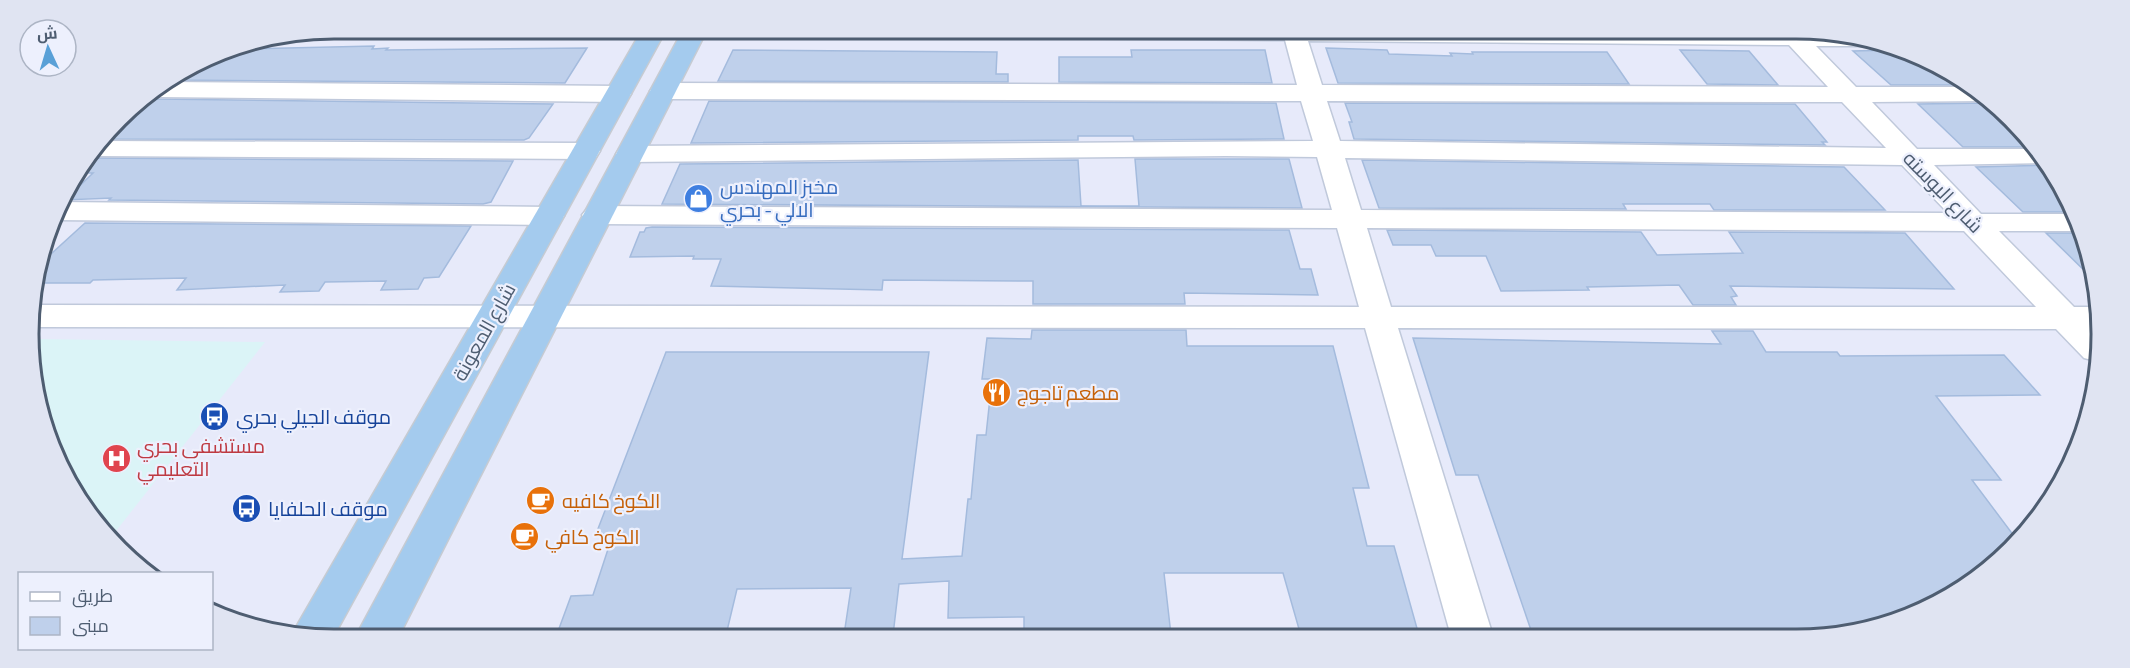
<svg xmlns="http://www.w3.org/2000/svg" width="2130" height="668" font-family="'Sofia Sans Condensed',Cairo,sans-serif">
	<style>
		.medical { fill: #dbf4f7 }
		.building { fill: #bfd0eb; stroke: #a4bbdd; stroke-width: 1.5 }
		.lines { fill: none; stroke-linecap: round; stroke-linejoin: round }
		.minor-casing { stroke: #c0c9db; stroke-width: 3 }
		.highway-casing { stroke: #c6cbd2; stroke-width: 3 }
		.minor { fill: #fff; fill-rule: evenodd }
		.highway { fill: #a4cbee; fill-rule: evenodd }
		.labels { text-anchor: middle; stroke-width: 4.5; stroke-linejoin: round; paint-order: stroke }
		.shop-label { font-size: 20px; fill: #366cbe; stroke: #edf0fd; text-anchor: start }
		.street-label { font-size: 20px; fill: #4e5d71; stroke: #edf0fd }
		.food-label { font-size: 20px; fill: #c56008; stroke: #edf0fd; text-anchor: start }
		.transit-label { font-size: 20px; fill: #164399; stroke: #edf0fd; text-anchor: start }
		.health-label { font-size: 20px; fill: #be3a42; stroke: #edf0fd; text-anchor: start }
		.rim { fill: none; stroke: #4e5d71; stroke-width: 3 }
	</style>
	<rect width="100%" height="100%" fill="#e7eafa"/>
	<polygon class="medical" points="34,339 265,342 112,536 80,504 39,413"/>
	<g class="building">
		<polygon points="374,46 372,49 388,48 386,50 587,48 565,83 172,80 213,54 242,53 246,49"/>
		<polygon points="1326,48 1387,50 1389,54 1452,56 1450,53 1473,54 1472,52 1607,52 1629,84 1338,83"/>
		<polygon points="733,50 997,52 996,74 1008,74 1008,82 718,81"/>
		<polygon points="1131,50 1265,50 1272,83 1059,82 1059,57 1132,57"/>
		<polygon points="1680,50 1749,51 1778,85 1707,84"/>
		<polygon points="1893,50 1966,80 1971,85 1891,85 1853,51"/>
		<polygon points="147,95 157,99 553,104 529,138 524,140 106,139 132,105"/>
		<polygon points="709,101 1276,103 1284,139 1134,140 1133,136 1078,136 1078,140 691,143"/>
		<polygon points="1345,103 1795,104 1827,142 1822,142 1825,145 1354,139 1349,122 1352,122"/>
		<polygon points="1988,103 2032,147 1963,147 1918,104"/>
		<polygon points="92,158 93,158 513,161 491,202 483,204 109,200 111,198 65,200 93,173 80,173"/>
		<polygon points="1135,159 1289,159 1302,208 662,204 680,164 1078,160 1081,206 1139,206"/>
		<polygon points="1362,160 1844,167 1885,210 1714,210 1710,204 1623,204 1626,209 1379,208"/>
		<polygon points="2050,165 2070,212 2023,212 1976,167"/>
		<polygon points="85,223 471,226 439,277 424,278 418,289 381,290 386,281 325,282 319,291 280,292 285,285 177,290 186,278 93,280 90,283 35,283 40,264"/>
		<polygon points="652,227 1289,230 1300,269 1311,269 1318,295 1184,293 1185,304 1033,304 1033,281 883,280 882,290 711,286 721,259 693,259 694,256 630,257 640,232 644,232 646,228"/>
		<polygon points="1387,230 1641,232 1657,255 1743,253 1729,232 1905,233 1954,289 1730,286 1737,296 1731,297 1736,305 1693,305 1679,285 1587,287 1589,290 1501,291 1486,256 1436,256 1431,245 1393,245"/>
		<polygon points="2046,233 2078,233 2096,275 2096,282"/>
		<polygon points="1032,330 1186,330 1187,346 1333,346 1369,488 1353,488 1367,546 1394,546 1418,632 1379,633 1380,636 1301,636 1283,573 1164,573 1171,635 1034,635 1034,632 1024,632 1024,617 948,618 949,581 899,584 893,635 844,635 851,588 737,589 726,635 557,634 571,596 593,595 613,534 596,534 666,352 929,352 902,559 962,556 968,499 971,499 977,435 986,435 992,379 982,379 987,338 1031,339"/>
		<polygon points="1712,331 1753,331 1766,352 1837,352 1840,356 2004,355 2040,395 1936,396 2001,480 1972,480 2017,540 1998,563 1913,616 1836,637 1533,636 1478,475 1456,475 1413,338 1721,344"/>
	</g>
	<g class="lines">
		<defs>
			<g id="minor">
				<polygon points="334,28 641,30 642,30 638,35 630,37 332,36 322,31"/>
				<path d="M1027,31L1856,34L1876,43L1867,46H1816L1856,87H1973L1987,101L1872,102L1917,149H2034L2049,163L1934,165L1981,214H2071L2078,231H1999L2074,307H2096V361L2084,358L2056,329L1398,328L1493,636H1451L1365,328L33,327L32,305L1359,307L1337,228L597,224L587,221L582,215L587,209L597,206L1332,210L1317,157L1226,156L630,162L620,160L616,154L620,148L630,146L1313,141L1301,101L663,99L654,96L650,91L654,86L663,83L1297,85L1285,40L1039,38L1031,36ZM1308,41L1789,45L1828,87L1322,85ZM1327,101L1842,102L1886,148L1340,141ZM1345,158L1902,165L1948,213L1361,210ZM1367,228L1964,231L2036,307H1391Z"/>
				<polygon points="169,82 618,86 627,89 631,94 627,99 618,102 157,97 149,94"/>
				<polygon points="104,141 586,143 596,145 600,151 596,157 586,159 93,156"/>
				<polygon points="59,202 549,207 559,210 564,216 559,222 549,225 56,220 54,219"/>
			</g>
			<g id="highway">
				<polygon points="642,30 666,30 335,634 292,634"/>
				<polygon points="683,30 707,30 400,634 357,634"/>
			</g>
		</defs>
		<use href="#minor" class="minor-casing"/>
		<use href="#highway" class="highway-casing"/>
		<use href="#minor" class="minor"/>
		<use href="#highway" class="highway"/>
	</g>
	<defs>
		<symbol id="shop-disc" viewBox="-11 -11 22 22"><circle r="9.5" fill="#3f7fe0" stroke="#edf0fd"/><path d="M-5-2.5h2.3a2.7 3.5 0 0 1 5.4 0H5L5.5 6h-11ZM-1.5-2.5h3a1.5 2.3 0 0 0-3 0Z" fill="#fff"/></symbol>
		<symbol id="restaurant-disc" viewBox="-11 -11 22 22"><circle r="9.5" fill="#e8710a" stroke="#edf0fd"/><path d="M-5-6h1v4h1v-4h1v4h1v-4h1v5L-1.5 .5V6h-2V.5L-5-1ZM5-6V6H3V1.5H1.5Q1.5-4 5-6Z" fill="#fff"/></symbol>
		<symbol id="bus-disc" viewBox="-11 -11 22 22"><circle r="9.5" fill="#1a4fb4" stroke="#edf0fd"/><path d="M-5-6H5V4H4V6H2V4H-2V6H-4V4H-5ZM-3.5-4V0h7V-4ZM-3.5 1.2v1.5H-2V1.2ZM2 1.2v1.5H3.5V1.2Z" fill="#fff"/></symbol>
		<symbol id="hospital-disc" viewBox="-11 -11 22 22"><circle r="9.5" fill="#e0444e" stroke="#edf0fd"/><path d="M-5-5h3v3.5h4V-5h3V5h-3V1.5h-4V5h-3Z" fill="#fff"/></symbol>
		<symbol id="cafe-disc" viewBox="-11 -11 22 22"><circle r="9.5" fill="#e8710a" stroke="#edf0fd"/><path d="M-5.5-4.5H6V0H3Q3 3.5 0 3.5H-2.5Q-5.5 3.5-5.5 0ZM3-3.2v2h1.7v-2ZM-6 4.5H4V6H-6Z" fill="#fff"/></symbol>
	</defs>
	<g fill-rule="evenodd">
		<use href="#shop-disc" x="682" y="182" width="33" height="33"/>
		<use href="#restaurant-disc" x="980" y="376" width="33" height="33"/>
		<use href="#bus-disc" x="198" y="400" width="33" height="33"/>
		<use href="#hospital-disc" x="100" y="442" width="33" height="33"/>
		<use href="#cafe-disc" x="524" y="484" width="33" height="33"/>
		<use href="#bus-disc" x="230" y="492" width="33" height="33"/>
		<use href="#cafe-disc" x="508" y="520" width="33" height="33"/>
	</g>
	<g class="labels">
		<g class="shop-label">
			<text x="720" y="194">مخبز المهندس<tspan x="720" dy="23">الالي - بحري</tspan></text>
		</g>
		<g class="street-label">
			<text transform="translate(1943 192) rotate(46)" y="7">شارع البوسته</text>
			<text transform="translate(484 332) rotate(-61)" y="7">شارع المعونة</text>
		</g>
		<g class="food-label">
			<text x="1017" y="400">مطعم تاجوج</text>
			<text x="562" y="508">الكوخ كافيه</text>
			<text x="545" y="544">الكوخ كافي</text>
		</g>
		<g class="transit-label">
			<text x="236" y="424">موقف الجيلي بحري</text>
			<text x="268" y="516">موقف الحلفايا</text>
		</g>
		<g class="health-label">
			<text x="137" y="453">مستشفى بحري<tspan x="137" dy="23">التعليمي</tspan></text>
		</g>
	</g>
	<path d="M0 0H2130V668H0ZM334 39H1796A295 295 0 0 1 2091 334V334A295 295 0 0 1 1796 629H334A295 295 0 0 1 39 334V334A295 295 0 0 1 334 39Z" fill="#e0e4f2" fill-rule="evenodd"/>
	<path class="rim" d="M334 39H1796A295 295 0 0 1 2091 334V334A295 295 0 0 1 1796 629H334A295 295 0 0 1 39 334V334A295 295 0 0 1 334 39Z"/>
	<rect x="18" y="572" width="195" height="78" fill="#edf0fd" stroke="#adb5c5" stroke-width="1.5"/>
	<rect x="30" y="592" width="30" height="9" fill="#ffffff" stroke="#adb5c5" stroke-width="1.5"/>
	<text x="72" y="602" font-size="18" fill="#4e5d71">طريق</text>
	<rect x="30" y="617" width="30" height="18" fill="#bfd0eb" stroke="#adb5c5" stroke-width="1.5"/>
	<text x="72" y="632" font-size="18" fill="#4e5d71">مبنى</text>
	<g transform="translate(48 48) rotate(356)"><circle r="28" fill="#edf0fd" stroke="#adb5c5" stroke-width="1.5"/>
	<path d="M0-4.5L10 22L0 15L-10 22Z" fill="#59a0d7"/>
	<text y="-9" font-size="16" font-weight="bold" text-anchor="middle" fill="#4e5d71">ش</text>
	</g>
</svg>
